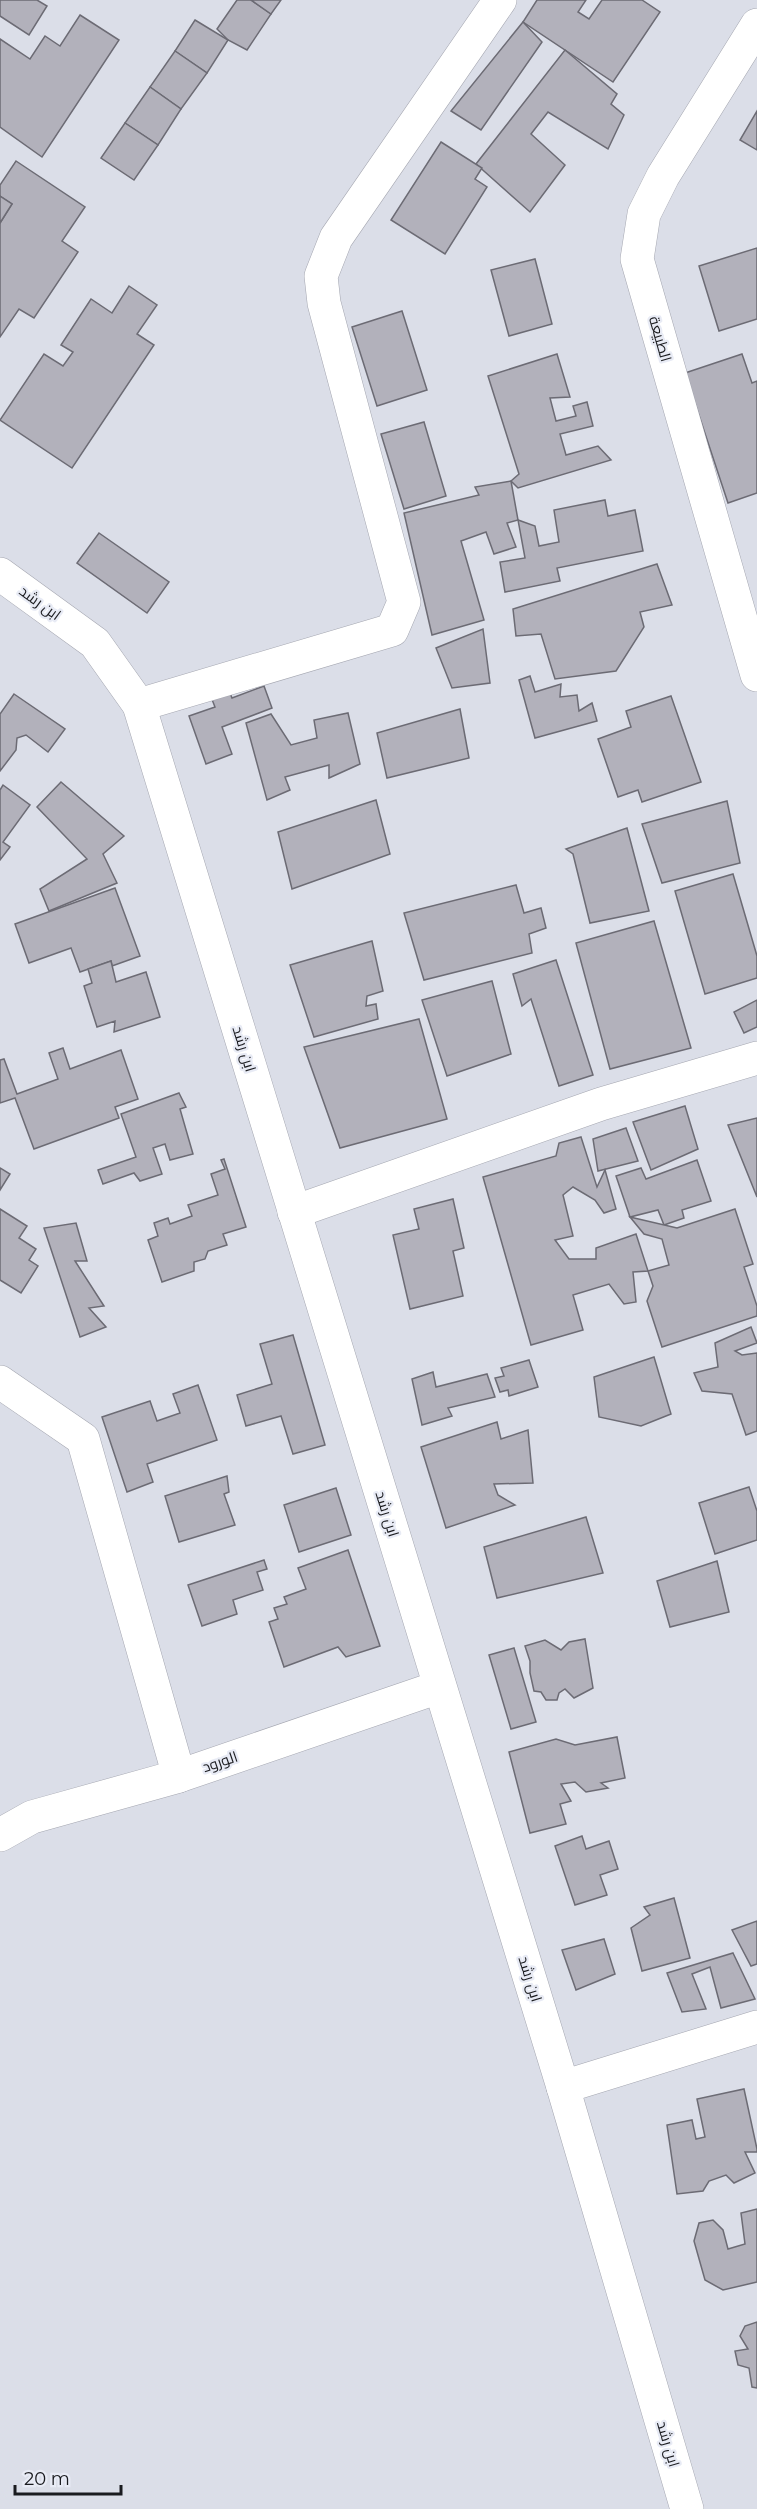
<svg xmlns="http://www.w3.org/2000/svg" width="757" height="2509" font-family="Montserrat,Cairo,sans-serif">
	<style>
		.building { fill: #b2b1bb; stroke: #6c6b74; stroke-width: 1.5 }
		.lines { fill: none; stroke-linecap: round; stroke-linejoin: round }
		.minor-casing { stroke: #a5a7b1; stroke-width: 34 }
		.minor { stroke: #fff; stroke-width: 33 }
		.labels { text-anchor: middle; stroke-width: 4.5; stroke-linejoin: round; paint-order: stroke }
		.street-label { font-size: 15px; fill: #1a1b1f; stroke: #e8ebf5 }
	</style>
	<rect width="100%" height="100%" fill="#dbdee8"/>
	<g class="building">
		<polygon points="0,0 37,0 47,6 29,35 0,16"/>
		<polygon points="237,0 251,0 271,14 247,50 228,40 217,29"/>
		<polygon points="251,0 281,0 271,14"/>
		<polygon points="537,0 586,0 578,12 589,19 602,0 642,0 660,12 613,82 523,22"/>
		<polygon points="80,15 119,40 42,157 0,127 0,39 30,59 45,36 60,46"/>
		<polygon points="195,20 228,40 207,73 175,51"/>
		<polygon points="523,22 542,42 481,130 451,111"/>
		<polygon points="565,50 617,94 611,104 624,115 608,149 548,112 531,134 565,165 530,212 476,164"/>
		<polygon points="175,51 207,73 181,109 150,87"/>
		<polygon points="150,87 181,109 158,145 125,123"/>
		<polygon points="757,111 757,150 740,140"/>
		<polygon points="125,123 158,145 134,180 101,158"/>
		<polygon points="441,142 482,168 475,179 487,187 445,254 391,220"/>
		<polygon points="16,161 85,207 62,241 78,252 34,318 19,309 0,337 0,223 12,204 0,196 0,185"/>
		<polygon points="0,196 12,204 0,223"/>
		<polygon points="757,248 757,319 719,331 699,266"/>
		<polygon points="535,259 552,324 509,336 491,270"/>
		<polygon points="129,286 157,305 137,334 154,345 72,468 0,420 44,354 63,366 73,352 61,345 91,299 112,313"/>
		<polygon points="402,311 427,390 377,406 352,327"/>
		<polygon points="557,354 570,397 550,398 556,421 576,416 573,406 587,402 593,426 560,434 566,455 598,446 611,460 518,488 511,481 519,474 488,376"/>
		<polygon points="742,354 752,383 757,381 757,493 728,503 685,373"/>
		<polygon points="424,422 446,496 404,509 381,434"/>
		<polygon points="511,481 518,520 507,523 516,547 494,554 486,532 461,541 484,620 432,635 404,513 479,495 475,487"/>
		<polygon points="605,500 608,516 635,510 643,551 557,568 560,581 505,592 500,562 525,558 518,520 535,526 539,546 559,542 554,510"/>
		<polygon points="99,533 169,582 147,613 77,563"/>
		<polygon points="657,564 672,605 640,612 644,627 616,671 555,679 541,634 516,636 513,609"/>
		<polygon points="483,629 490,683 452,688 436,648"/>
		<polygon points="530,676 535,692 561,684 560,697 577,695 579,711 592,703 597,721 535,738 519,680"/>
		<polygon points="264,686 272,708 222,727 232,754 206,764 189,716 215,707 211,697 229,690 232,698"/>
		<polygon points="14,694 65,729 48,752 26,735 17,738 16,750 0,771 0,714"/>
		<polygon points="671,696 701,782 642,802 638,790 618,797 598,739 631,727 626,711"/>
		<polygon points="460,709 469,758 387,778 377,733"/>
		<polygon points="348,713 360,764 329,778 329,765 285,777 290,790 267,800 246,723 271,714 291,745 317,738 314,720"/>
		<polygon points="61,782 124,836 103,854 117,883 49,911 40,889 87,859 37,807"/>
		<polygon points="3,785 30,805 3,842 10,847 0,860 0,790"/>
		<polygon points="376,800 390,854 292,889 278,832"/>
		<polygon points="727,801 740,863 662,883 642,824"/>
		<polygon points="627,828 649,911 590,923 573,854 566,849"/>
		<polygon points="733,874 757,956 757,978 705,994 675,891"/>
		<polygon points="516,885 524,913 541,908 546,928 529,934 532,953 424,980 404,913"/>
		<polygon points="115,888 140,956 112,966 111,961 80,972 71,948 29,963 15,924"/>
		<polygon points="654,921 691,1048 610,1069 576,943"/>
		<polygon points="372,941 383,991 367,996 366,1006 376,1004 378,1019 314,1037 290,965"/>
		<polygon points="556,960 593,1075 559,1086 531,999 522,1006 513,974"/>
		<polygon points="111,961 116,982 146,972 160,1017 114,1032 115,1021 97,1027 84,986 92,983 88,969"/>
		<polygon points="492,981 511,1054 447,1076 422,1000"/>
		<polygon points="757,1000 757,1027 744,1033 734,1012"/>
		<polygon points="419,1019 447,1119 340,1148 304,1047"/>
		<polygon points="63,1048 70,1069 121,1050 138,1099 115,1107 119,1118 34,1149 15,1098 0,1103 0,1060 4,1059 17,1094 58,1079 49,1053"/>
		<polygon points="179,1093 186,1107 180,1109 193,1154 170,1160 165,1144 153,1148 162,1174 140,1181 134,1173 103,1184 98,1170 136,1157 121,1114"/>
		<polygon points="685,1106 698,1149 651,1170 633,1122"/>
		<polygon points="757,1118 757,1197 728,1125"/>
		<polygon points="626,1128 638,1161 598,1171 593,1139"/>
		<polygon points="581,1137 597,1187 605,1170 616,1209 604,1213 595,1200 573,1187 563,1195 573,1236 555,1240 569,1259 596,1259 596,1248 636,1234 648,1271 633,1272 636,1302 624,1304 609,1284 573,1295 583,1330 531,1345 483,1177 556,1156 559,1143"/>
		<polygon points="224,1159 246,1227 223,1234 227,1245 208,1251 205,1259 194,1262 194,1271 162,1282 148,1240 158,1236 154,1223 168,1218 170,1224 192,1216 188,1205 218,1195 211,1174 225,1169 221,1160"/>
		<polygon points="697,1160 711,1201 682,1210 684,1218 664,1225 658,1210 630,1217 616,1176 641,1168 646,1179"/>
		<polygon points="0,1168 10,1174 0,1190"/>
		<polygon points="453,1199 464,1248 453,1251 463,1296 410,1309 393,1235 419,1229 414,1209"/>
		<polygon points="0,1209 27,1226 19,1238 36,1249 29,1260 38,1266 21,1293 0,1280"/>
		<polygon points="735,1209 753,1264 744,1267 757,1306 757,1316 662,1347 647,1301 653,1286 648,1271 669,1265 662,1239 644,1234 630,1217 677,1228"/>
		<polygon points="76,1223 87,1261 75,1261 104,1306 89,1308 106,1327 80,1337 44,1228"/>
		<polygon points="751,1327 757,1343 735,1351 742,1355 757,1353 757,1431 746,1435 732,1394 702,1391 694,1373 718,1367 715,1343"/>
		<polygon points="293,1335 325,1445 293,1454 281,1416 246,1426 237,1395 272,1384 260,1344"/>
		<polygon points="654,1357 671,1414 641,1426 599,1417 594,1377"/>
		<polygon points="529,1360 538,1387 509,1396 508,1390 500,1392 495,1378 504,1376 501,1368"/>
		<polygon points="433,1372 436,1387 487,1374 495,1397 448,1408 452,1416 422,1425 412,1379"/>
		<polygon points="198,1385 217,1440 147,1464 153,1482 127,1492 102,1417 150,1401 157,1421 180,1413 173,1394"/>
		<polygon points="497,1422 501,1439 528,1430 533,1483 494,1484 498,1495 515,1505 446,1528 421,1447"/>
		<polygon points="227,1476 229,1492 224,1494 235,1525 179,1542 165,1496"/>
		<polygon points="749,1487 757,1511 757,1540 715,1554 699,1503"/>
		<polygon points="336,1488 351,1535 299,1552 284,1505"/>
		<polygon points="586,1517 603,1573 497,1598 484,1547"/>
		<polygon points="348,1550 380,1646 346,1657 338,1647 284,1667 269,1622 278,1619 274,1608 287,1604 284,1597 306,1589 298,1568"/>
		<polygon points="264,1560 267,1569 257,1572 263,1590 233,1600 237,1614 202,1626 188,1585"/>
		<polygon points="717,1561 729,1612 670,1627 657,1581"/>
		<polygon points="585,1639 593,1688 574,1698 565,1689 559,1693 557,1700 546,1700 541,1692 534,1691 530,1673 530,1661 525,1646 545,1640 561,1650 569,1642"/>
		<polygon points="514,1648 536,1722 511,1729 489,1655"/>
		<polygon points="617,1737 625,1778 601,1783 608,1788 586,1792 575,1782 561,1784 571,1801 560,1804 566,1824 530,1833 509,1752 556,1739 575,1745"/>
		<polygon points="582,1836 586,1849 609,1841 618,1869 600,1875 607,1895 575,1905 555,1846"/>
		<polygon points="674,1898 690,1958 642,1971 631,1928 650,1915 644,1907"/>
		<polygon points="757,1921 757,1964 751,1966 732,1930"/>
		<polygon points="604,1939 615,1974 576,1990 562,1950"/>
		<polygon points="733,1953 755,1999 721,2008 710,1967 692,1974 706,2009 682,2012 667,1973"/>
		<polygon points="744,2089 757,2149 757,2152 745,2152 755,2173 734,2183 726,2175 709,2181 703,2191 677,2194 667,2125 692,2120 696,2139 705,2137 697,2099"/>
		<polygon points="757,2209 757,2282 723,2290 705,2280 694,2241 699,2223 713,2220 723,2230 728,2249 745,2244 741,2213"/>
		<polygon points="757,2322 757,2388 752,2387 749,2368 738,2365 735,2351 748,2349 740,2336 745,2326"/>
	</g>
	<g class="lines">
		<defs>
			<g id="minor">
				<polyline points="757,25 663,176 644,214 637,259 757,675"/>
				<polyline points="0,574 95,643 139,705 563,2087 687,2509"/>
				<polyline points="139,705 392,630 404,602 324,303 321,276 336,238 500,0"/>
				<polyline points="294,1212 601,1104 757,1058"/>
				<polyline points="0,1382 83,1439 179,1776"/>
				<polyline points="0,1835 32,1817 179,1776 439,1687"/>
				<polyline points="563,2087 757,2027"/>
			</g>
		</defs>
		<use href="#minor" class="minor-casing"/>
		<use href="#minor" class="minor"/>
	</g>
	<g class="labels">
		<g class="street-label">
			<text transform="translate(660 339) rotate(74)" y="5">الطبيعة</text>
			<text transform="translate(40 603) rotate(36)" y="5">ابن رشد</text>
			<text transform="translate(244 1049) rotate(73)" y="5">ابن رشد</text>
			<text transform="translate(387 1514) rotate(73)" y="5">ابن رشد</text>
			<text transform="translate(220 1762) rotate(-19)" y="5">الورود</text>
			<text transform="translate(530 1979) rotate(73)" y="5">ابن رشد</text>
			<text transform="translate(668 2444) rotate(74)" y="5">ابن رشد</text>
		</g>
	</g>
	<path d="M15 2485v9h106v-9" fill="none" stroke="#1a1b1f" stroke-width="3"/>
	<text x="24" y="2485" font-size="18" fill="#1a1b1f" stroke="#e8ebf5" stroke-width="4.5" paint-order="stroke">20 m</text>
</svg>
